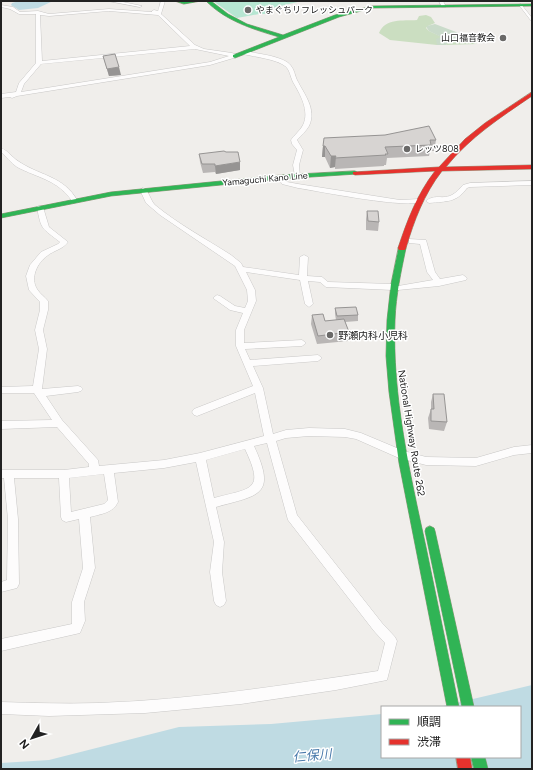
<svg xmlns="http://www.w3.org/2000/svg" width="533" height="770" font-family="Figtree,'Noto Sans JP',sans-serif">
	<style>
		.forest { fill: #cbdec1 }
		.cemetery { fill: #cadbca }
		.pitch { fill: #b7e6d2 }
		.water { fill: #bfdbe3 }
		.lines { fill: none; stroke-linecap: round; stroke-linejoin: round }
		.street-casing { stroke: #c9c8c7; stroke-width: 1 }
		.fast-casing { stroke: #999a82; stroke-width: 1 }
		.jam-casing { stroke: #999a82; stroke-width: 1 }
		.street { fill: #fdfcfc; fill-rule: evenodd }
		.fast { fill: #30b455; fill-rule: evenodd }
		.jam { fill: #e5322d; fill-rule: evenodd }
		.wall { fill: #b9b6b5 }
		.shaded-wall { fill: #969493 }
		.building { fill: #d7d4d2; stroke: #969493 }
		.poi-dot { fill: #6a6968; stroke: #fff; stroke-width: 1.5 }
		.labels { text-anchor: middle; stroke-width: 3; stroke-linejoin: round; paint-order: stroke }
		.far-poi-label { font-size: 9px; fill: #222; stroke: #fff; text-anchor: start }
		.far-street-label { font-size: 9px; fill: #222; stroke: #fff }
		.poi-label { font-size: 10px; fill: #222; stroke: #fff; text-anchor: start }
		.street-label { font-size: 10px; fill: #222; stroke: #fff }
		.near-water-label { font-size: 13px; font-style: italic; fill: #4a7aab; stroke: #fff }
	</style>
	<rect width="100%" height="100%" fill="#f0eeeb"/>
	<g class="forest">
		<path d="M426,15L431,17L435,23L428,26L426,28L429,31L442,37L437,40V45L390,40L379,33C385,18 403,21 417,20L419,16Z"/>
		<polygon points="464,37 477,44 446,45 449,40"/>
	</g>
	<polygon class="cemetery" points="435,24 456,32 464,37 449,40 446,45 437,45 436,39 441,37 429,31 427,28 427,26"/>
	<polygon class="pitch" points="213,1 302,1 272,8 273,14 259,14 237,18"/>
	<g class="water">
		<polygon points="19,1 53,1 38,8 19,10 11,5 12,3"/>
		<polygon points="532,685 532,769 1,769 1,763 49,760 179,727 271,724 382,714 382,757 520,757 520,707 439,707"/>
	</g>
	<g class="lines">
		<defs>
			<g id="street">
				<polygon points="108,1 118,1 142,6 140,7"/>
				<path d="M161,1H165L161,14L195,45L204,49L232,53L237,55V57L210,65L17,96L12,98L10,97L1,98V94L16,92L19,83L36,63V14H19L10,9L1,7V5L13,7L20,12L38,11L49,14L109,9L152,12V11L154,10L158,11ZM109,11L158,15L190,46L42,61L40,15L49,16ZM195,49L229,56L210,62L21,92L24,84L41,64Z"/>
				<polygon points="439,1 443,1 446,7 442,7"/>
				<polygon points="521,4 532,18 532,22 519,5"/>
				<path d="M245,51C258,54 275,55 287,62C294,67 294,73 297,80C304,94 317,109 309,126C306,131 301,136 297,140L303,150L299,165L300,177L295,176L293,165L297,150L292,144L291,140C294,135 300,131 303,125C310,111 300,94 293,82C290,76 290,70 285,66C276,59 255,57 243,54V52Z"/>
				<path d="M1,148C9,151 13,159 21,163C42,176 64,177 77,200L76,201H72C58,180 38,178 17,167C11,163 7,157 1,152Z"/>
				<path d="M281,175L283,176L287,182L298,184L400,200L419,199L422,201C411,210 318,191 298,188L282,184L278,177Z"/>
				<path d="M532,181V185L470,187L467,188C456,203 447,201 429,203L426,201C439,191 446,206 463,185L470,183Z"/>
				<path d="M143,188C149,190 150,200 155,205C178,224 206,239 231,255L241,263L243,267L299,275L300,257L304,255L308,257L307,276L322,277L328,282L393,284L397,287L393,290L326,287L320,282L308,281L313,304L309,307L305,304L300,280L246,272L255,290L256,301L244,330V343L302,340L306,343L302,346L245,349L250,360L318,355L322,358L318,361L253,366L263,388L273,434L286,430L309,428L345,429L361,433L404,451L426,457L476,458L514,447L532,445V453L514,455L476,466L426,465L399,458L356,439L345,437L309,436L286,438L276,441L297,515L382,623L395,637L397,641L387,680L336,690L241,704L145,713L49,716L1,714V702C33,703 66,704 98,703C192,700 285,685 378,671L385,643L374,631L288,520L267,443L254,446C277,496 259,495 216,507L224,542L222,572L226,601L224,605L220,607L216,605L214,601L210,572L214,542L196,462L164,468L114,473L118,502C113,513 101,514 90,517L95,568L84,602L85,621L80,633L1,651V639L72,624V602L83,568L79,519L66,522L62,520L61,517L59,478H14L18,519L19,584L17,588L1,592V582L7,580L8,519L4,478H1V470H64L89,467V464L57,427L1,429V421L52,420L34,393H1V387L33,386L39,349L35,330L40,310V302L29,290L26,276L30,265L41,252L58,244L60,242C42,228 41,230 37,207L38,206H42L43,207L49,227L68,242C62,250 54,250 47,256C37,263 30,278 37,289C40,294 45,297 48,301V310L43,330L47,349L42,389L78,386L81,387L83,389L81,391L78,392L46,396L62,420L98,460L99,466L164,460L200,453L264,436L255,393L197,416L194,415L192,412L194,409L253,386L236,346V330L243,313L230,310L213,298L217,295L220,296L235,306L245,308L248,301L247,290L235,266L160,215L146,203L140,190ZM245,449C265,491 252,488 214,498L206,460ZM104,474L108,500L104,504L71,512L69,478Z"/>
				<polygon points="409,239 426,240 435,272 440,279 463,275 467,278 466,280 439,286 398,290 397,288 398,286 433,280 427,272 420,244 409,243"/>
			</g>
			<g id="fast">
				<polygon points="175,1 201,1 184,4"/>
				<path d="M206,1H211L228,14L247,24L283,35L335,15L372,6L532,4V6L372,8L339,17L235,58L233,57V55L279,37C252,29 226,21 206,1Z"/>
				<polygon points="355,171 357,172 357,174 281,179 111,196 1,218 1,214 111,192 281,175"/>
				<path d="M399,246H405L406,248C401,272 396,295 395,320C392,396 410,473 426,547C437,600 448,654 459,707H447L399,463L389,392L386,356L387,320L391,284Z"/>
				<polygon points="430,526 434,528 435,531 474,707 462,707 425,531 426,528"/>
				<polygon points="471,757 485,757 488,769 474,769"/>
			</g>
			<g id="jam">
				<path d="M532,92V96C501,117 469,138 446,167L532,165V169L442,171C424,194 414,221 406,248L405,250H399L398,248C407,221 417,194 435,171L355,175L353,174V172L439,167L465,139L485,123Z"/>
				<polygon points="456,757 470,757 472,769 458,769"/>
			</g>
		</defs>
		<use href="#street" class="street-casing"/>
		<use href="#fast" class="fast-casing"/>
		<use href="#jam" class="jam-casing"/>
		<use href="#street" class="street"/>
		<use href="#fast" class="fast"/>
		<use href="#jam" class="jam"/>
	</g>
	<g class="wall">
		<polygon points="103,56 121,75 109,76 105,63"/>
		<polygon points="385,135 436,140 434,151 430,151 429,156 387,158 386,165 384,165 384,166 335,169 335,167 330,168 325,157 322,157 323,146"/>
		<polygon points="199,154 240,170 216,174 215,172 203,173 200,162"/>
		<polygon points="367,211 379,222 378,231 366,230 366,219"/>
		<polygon points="335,308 358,315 358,321 345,322 349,332 348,341 317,344 311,324 312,315 325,321 336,320 335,314"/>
		<polygon points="433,394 447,422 444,431 429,429 428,418 431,409 431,402"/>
	</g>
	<g class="shaded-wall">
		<polygon points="119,67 121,75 109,76 107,69"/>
		<polygon points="323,146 325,146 325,157 322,157"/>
		<polygon points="331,156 336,156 335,167 330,168"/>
		<polygon points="240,162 240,170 216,174 215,166"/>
	</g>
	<g class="building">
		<polygon points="115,54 119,67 107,69 103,56"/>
		<polygon points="429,126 436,140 430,140 431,145 385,147 388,154 385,154 386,155 335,158 336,156 331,156 325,146 323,146 324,138 385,135"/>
		<polygon points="224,151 226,152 238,152 240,162 215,166 215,164 202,164 199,154"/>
		<polygon points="367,211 378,211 379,222 368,221"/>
		<polygon points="356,307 358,315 337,316 335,308"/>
		<polygon points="323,314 325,321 344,319 349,332 318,336 312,315"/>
		<polygon points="433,394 444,394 447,422 431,421 431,409 434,409"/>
	</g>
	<g class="poi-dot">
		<circle cx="248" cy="10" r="4"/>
		<circle cx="503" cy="38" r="4"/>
		<circle cx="407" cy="149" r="4"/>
		<circle cx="330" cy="335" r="4"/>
	</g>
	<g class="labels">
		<g class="far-poi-label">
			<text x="256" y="13">やまぐちリフレッシュパーク</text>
			<text x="495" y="41" text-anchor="end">山口福音教会</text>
			<text x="415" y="152">レッツ808</text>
		</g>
		<g class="far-street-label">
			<text transform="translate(265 179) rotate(-5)" y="3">Yamaguchi Kano Line</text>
		</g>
		<g class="poi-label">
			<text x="338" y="339">野瀬内科小児科</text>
		</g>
		<g class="street-label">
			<text transform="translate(412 433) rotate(81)" y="4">National Highway Route 262</text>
		</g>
		<g class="near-water-label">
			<text transform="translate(312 755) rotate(-5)" y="5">仁保川</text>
		</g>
	</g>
	<rect width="533" height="770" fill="none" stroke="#222222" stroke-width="4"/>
	<rect x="381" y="706" width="140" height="52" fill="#ffffff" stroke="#a7a7a7"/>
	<rect x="389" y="719" width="20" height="6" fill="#30b455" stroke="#a7a7a7"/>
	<text x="417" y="726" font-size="12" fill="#222222">順調</text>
	<rect x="389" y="739" width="20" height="6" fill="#e5322d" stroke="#a7a7a7"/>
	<text x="417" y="746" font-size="12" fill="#222222">渋滞</text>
	<g transform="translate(32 738) rotate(231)" stroke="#ffffff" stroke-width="3" paint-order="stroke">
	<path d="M0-3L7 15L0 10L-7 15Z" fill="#222222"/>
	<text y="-6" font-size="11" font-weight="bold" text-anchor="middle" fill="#222222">N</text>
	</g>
</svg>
